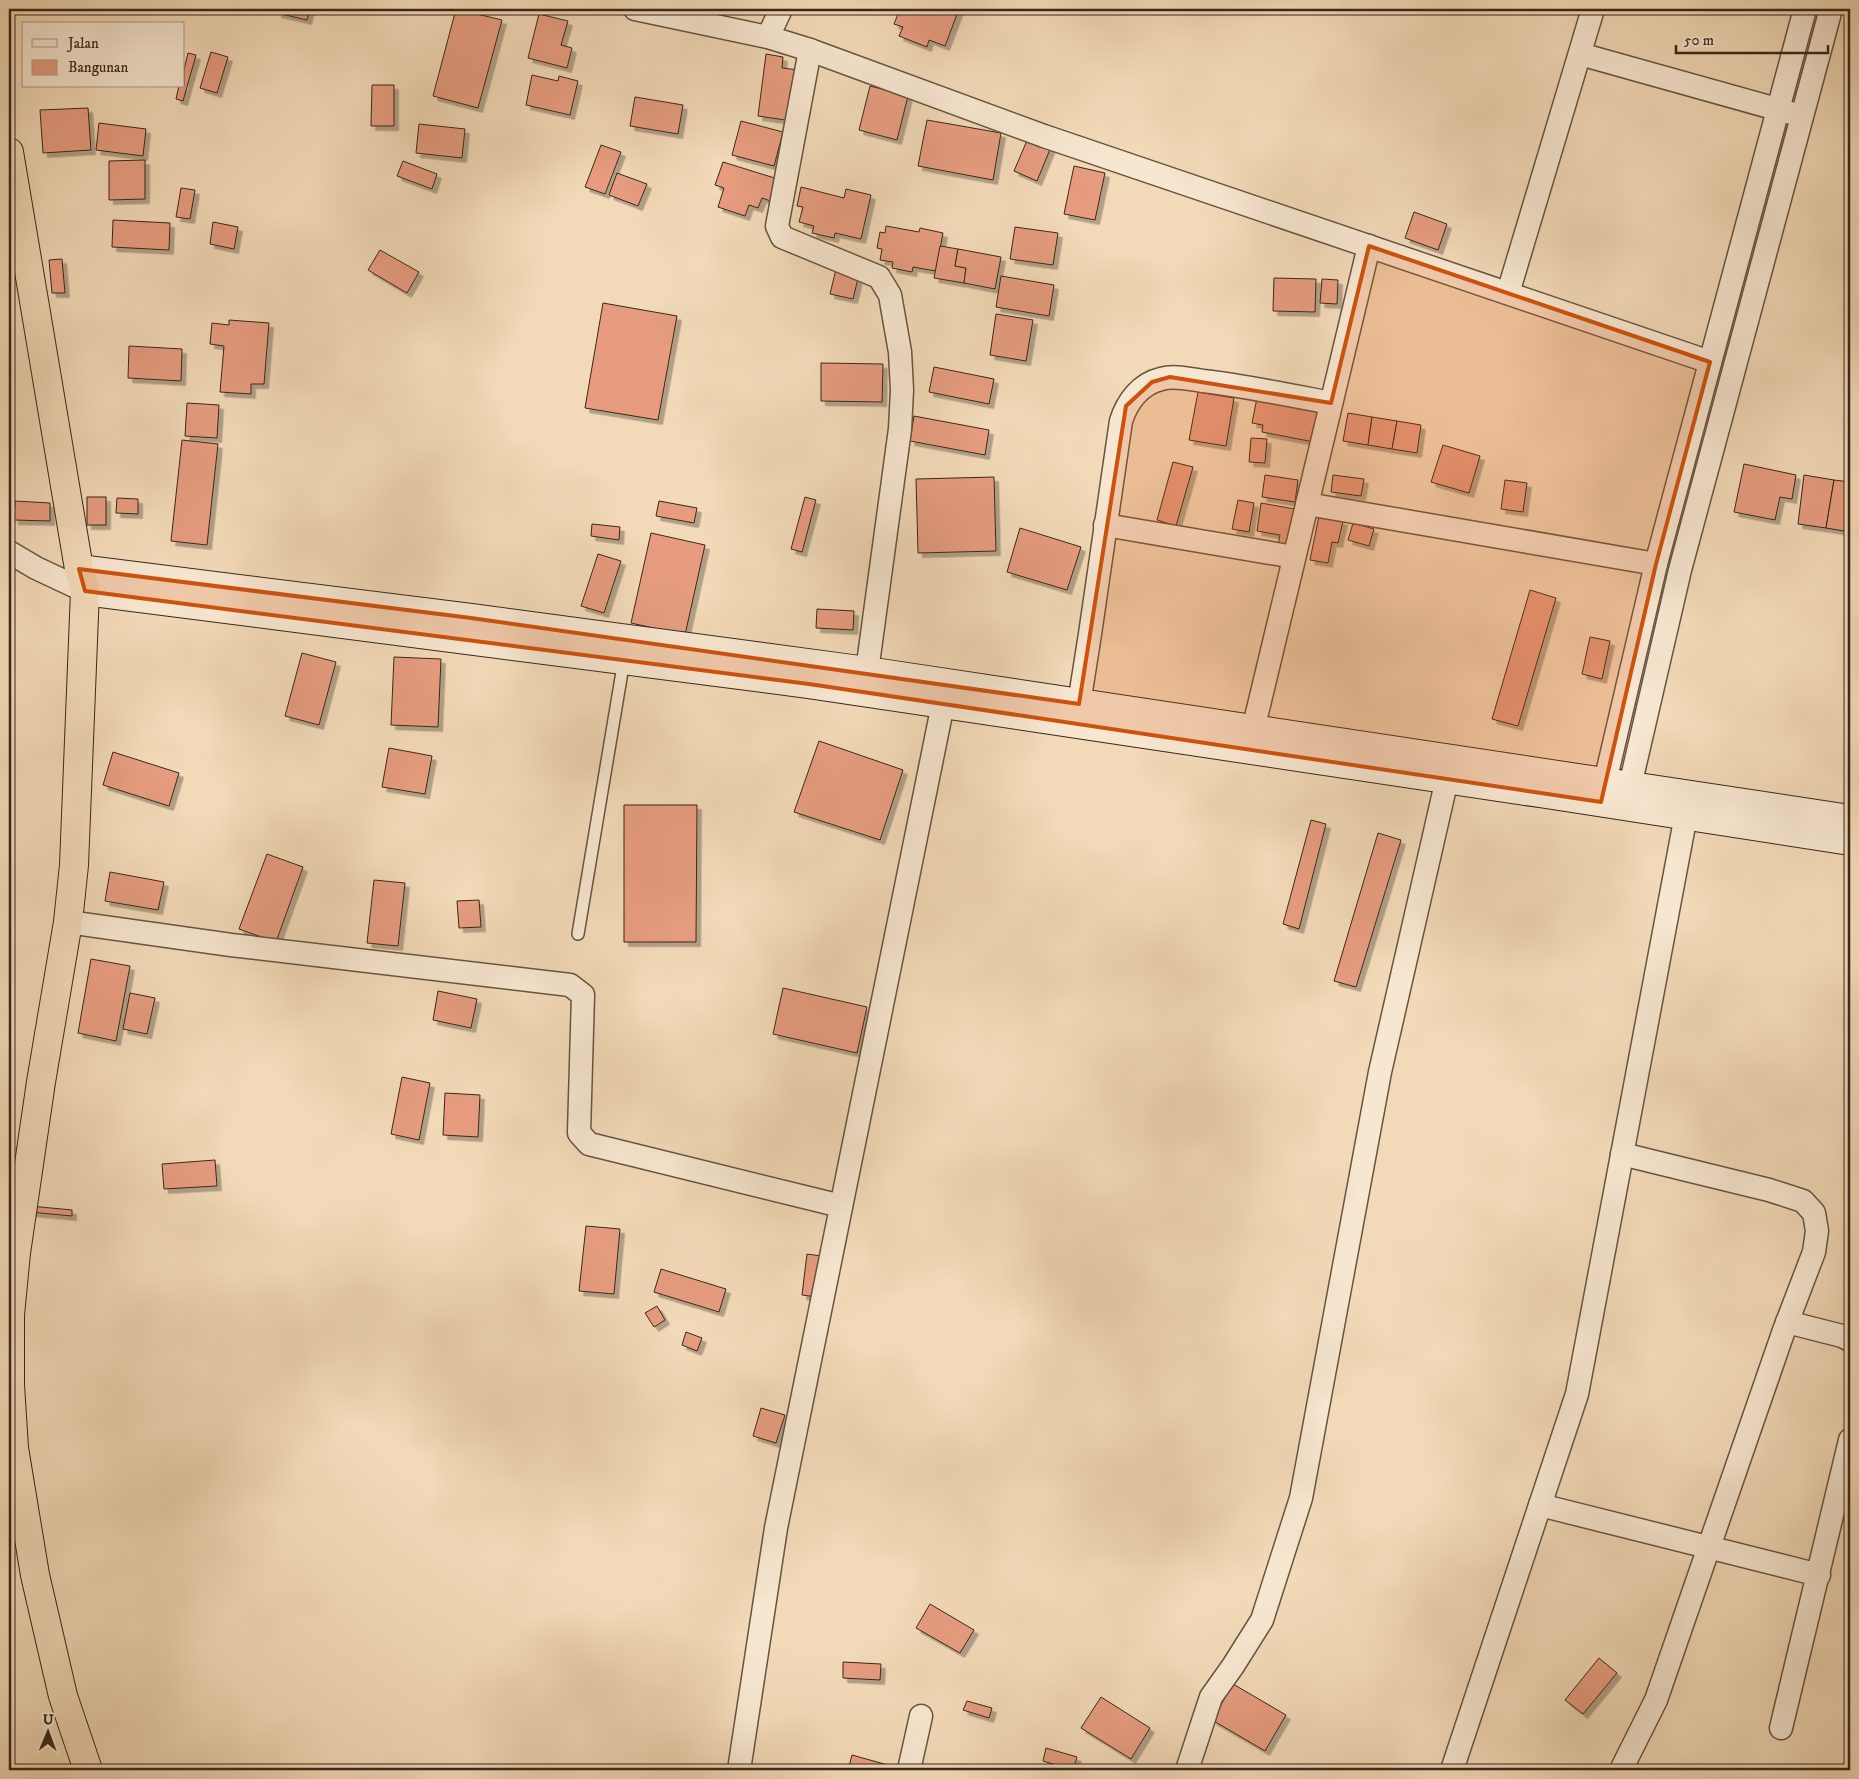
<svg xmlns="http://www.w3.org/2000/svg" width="1859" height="1779" font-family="'IM FELL DW Pica',serif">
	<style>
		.building { fill: #e79c80; stroke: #392719; filter: url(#shadow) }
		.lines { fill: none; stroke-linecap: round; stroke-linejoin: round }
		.lane-casing { stroke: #675440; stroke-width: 14 }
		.street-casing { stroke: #675440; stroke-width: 25 }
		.secondary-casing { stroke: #392719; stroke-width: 30 }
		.highway-casing { stroke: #392719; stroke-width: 30 }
		.lane { stroke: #f7e6d0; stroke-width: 11 }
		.street { stroke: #f7e6d0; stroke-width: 22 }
		.secondary { stroke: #f7e6d0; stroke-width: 28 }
		.highway { stroke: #f2d9b7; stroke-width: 28 }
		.marked { fill: #ce520e; fill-opacity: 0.2; stroke: #ce520e; stroke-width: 4; stroke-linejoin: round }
	</style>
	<defs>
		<filter id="shadow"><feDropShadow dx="4.5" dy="4.5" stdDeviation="0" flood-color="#0004"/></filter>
	</defs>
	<rect width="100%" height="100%" fill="#f2d9b7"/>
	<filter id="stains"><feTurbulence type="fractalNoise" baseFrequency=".004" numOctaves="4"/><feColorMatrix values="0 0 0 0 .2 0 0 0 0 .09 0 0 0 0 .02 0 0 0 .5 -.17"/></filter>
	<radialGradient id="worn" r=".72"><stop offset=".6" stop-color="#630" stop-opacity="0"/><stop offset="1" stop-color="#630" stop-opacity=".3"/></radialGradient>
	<g class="building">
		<polygon points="278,9 310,9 307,20 277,13"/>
		<polygon points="456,9 502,20 478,108 433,96"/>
		<polygon points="900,9 959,9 945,46 929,40 927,47 899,36 903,27 894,24"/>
		<polygon points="539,14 568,21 561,45 572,48 567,68 528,58"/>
		<polygon points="211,52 228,57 217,93 200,88"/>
		<polygon points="188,53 196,55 183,101 176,99 179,86 184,86 184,70"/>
		<polygon points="766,54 783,57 782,68 799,70 792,121 758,116"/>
		<polygon points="532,75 558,81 559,76 578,81 570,115 526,105"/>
		<polygon points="372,85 394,85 394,126 371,126"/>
		<polygon points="870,86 908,96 897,140 859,130"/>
		<polygon points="635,97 683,105 678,134 630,126"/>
		<polygon points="88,108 91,150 43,153 40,110"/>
		<polygon points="927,120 1001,133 993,180 918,166"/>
		<polygon points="741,121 783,132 774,166 732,155"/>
		<polygon points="99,123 146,129 143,156 96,150"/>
		<polygon points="419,124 465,129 462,158 416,153"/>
		<polygon points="1028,138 1051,147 1037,181 1014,171"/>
		<polygon points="601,145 621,152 605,194 585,187"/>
		<polygon points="145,160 145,199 109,200 109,161"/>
		<polygon points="403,161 437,174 432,189 397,176"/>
		<polygon points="723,162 781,180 773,202 762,198 758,208 749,205 745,216 718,207 724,188 715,185"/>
		<polygon points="1074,166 1105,173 1095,220 1064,214"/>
		<polygon points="617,173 647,184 638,206 609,195"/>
		<polygon points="801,187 844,198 846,189 871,195 861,239 835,233 834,238 812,233 814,226 799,222 803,207 797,206"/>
		<polygon points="181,188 195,190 190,219 176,217"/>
		<polygon points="1414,212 1447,224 1438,250 1405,238"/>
		<polygon points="113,220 170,223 169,250 112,247"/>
		<polygon points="213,222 238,227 234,249 210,244"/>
		<polygon points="886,226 919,232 920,228 943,233 936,271 913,267 912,272 892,268 893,262 880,260 882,249 877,248 880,232 885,233"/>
		<polygon points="1015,227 1058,233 1053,265 1010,259"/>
		<polygon points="940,246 958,249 955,266 966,268 964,283 934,278"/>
		<polygon points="958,249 1001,257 995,289 964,283 966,268 955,266"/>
		<polygon points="380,250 419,272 407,293 368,270"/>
		<polygon points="62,259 65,293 52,293 49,260"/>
		<polygon points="836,269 859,274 853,299 830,294"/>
		<polygon points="1001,276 1054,285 1049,316 996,307"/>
		<polygon points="1274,278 1316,279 1315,312 1273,311"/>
		<polygon points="1322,279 1338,280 1337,304 1320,303"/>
		<polygon points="603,303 677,316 658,420 585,408"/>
		<polygon points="996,314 1033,320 1026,361 990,355"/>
		<polygon points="229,320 269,323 264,384 251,384 251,394 220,392 224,346 210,344 212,323 229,325"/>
		<polygon points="129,346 182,349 181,381 128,378"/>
		<polygon points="821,363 883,364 882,402 821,401"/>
		<polygon points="934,367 994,379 989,404 929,392"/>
		<polygon points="1198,392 1234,398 1226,446 1189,440"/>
		<polygon points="1257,398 1320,410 1314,442 1262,432 1263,425 1252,423"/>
		<polygon points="187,403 219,405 217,438 185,436"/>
		<polygon points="1348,413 1372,417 1368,445 1343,441"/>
		<polygon points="914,416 989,430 985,455 910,441"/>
		<polygon points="1372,417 1397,421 1392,449 1368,445"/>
		<polygon points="1397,421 1421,425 1417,453 1392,449"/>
		<polygon points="1251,438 1267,439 1265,463 1249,462"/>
		<polygon points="182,440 218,444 207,545 171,541"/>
		<polygon points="1443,445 1480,456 1469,493 1431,482"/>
		<polygon points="1173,462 1193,467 1176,526 1157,520"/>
		<polygon points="1744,464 1796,475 1792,499 1780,497 1775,520 1734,512"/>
		<polygon points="1265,475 1298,480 1295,502 1262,497"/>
		<polygon points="1333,475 1364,479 1361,496 1331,492"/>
		<polygon points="1804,475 1834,480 1826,528 1798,524"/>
		<polygon points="994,477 996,551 918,553 916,479"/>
		<polygon points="1505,480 1527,483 1523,512 1501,509"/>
		<polygon points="1834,480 1850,482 1850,532 1826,528"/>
		<rect x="87" y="497" width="19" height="28"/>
		<polygon points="805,497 816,500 802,552 791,549"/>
		<polygon points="117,498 138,499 138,514 116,513"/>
		<polygon points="1238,500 1254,503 1249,532 1232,529"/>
		<polygon points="15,501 50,503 50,521 14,520"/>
		<polygon points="659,501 697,508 694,523 656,516"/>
		<polygon points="1261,503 1300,510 1294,547 1278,545 1280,535 1257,531"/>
		<polygon points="1319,516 1343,521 1338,543 1332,542 1328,563 1310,560"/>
		<polygon points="1353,523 1374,529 1369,546 1348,540"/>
		<polygon points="592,524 620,527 619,540 591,536"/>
		<polygon points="1020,528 1081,547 1067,590 1007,572"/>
		<polygon points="651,533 705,545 685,635 631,623"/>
		<polygon points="598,554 621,561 604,613 581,606"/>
		<polygon points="1530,590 1556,598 1518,726 1492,719"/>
		<polygon points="817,609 854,611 853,630 816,628"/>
		<polygon points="1590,637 1610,641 1602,679 1582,674"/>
		<polygon points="302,653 336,662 319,725 285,716"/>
		<polygon points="394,657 441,659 438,727 391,725"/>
		<polygon points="819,741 903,770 880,840 794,812"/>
		<polygon points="389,748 432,756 425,794 382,787"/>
		<polygon points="113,752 179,773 169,806 103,785"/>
		<polygon points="624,805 697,805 696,942 624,942"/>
		<polygon points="1311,820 1326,824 1299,929 1283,924"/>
		<polygon points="1378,833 1401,840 1356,987 1334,981"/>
		<polygon points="267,854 303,867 276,942 239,929"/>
		<polygon points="110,872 164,882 158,910 105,901"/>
		<polygon points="374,880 405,883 398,946 367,943"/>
		<polygon points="479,900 481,927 459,928 457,901"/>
		<polygon points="91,959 130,966 116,1041 78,1033"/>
		<polygon points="783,988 867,1007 857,1053 773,1034"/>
		<polygon points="438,991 477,999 471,1028 433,1020"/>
		<polygon points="130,993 155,998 147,1034 123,1029"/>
		<polygon points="402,1077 430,1083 419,1140 391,1134"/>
		<polygon points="445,1093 480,1095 478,1137 443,1135"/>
		<polygon points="215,1160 217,1186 164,1189 162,1164"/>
		<polygon points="30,1206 72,1210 72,1216 30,1212"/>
		<polygon points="586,1226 620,1229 614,1294 579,1291"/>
		<polygon points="807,1254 821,1256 817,1297 802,1295"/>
		<polygon points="661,1269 726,1289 719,1312 654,1292"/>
		<polygon points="657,1306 665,1320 654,1327 645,1313"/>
		<polygon points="686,1332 702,1338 697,1351 682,1345"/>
		<polygon points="761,1408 785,1415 776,1443 753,1436"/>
		<polygon points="930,1604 974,1630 960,1653 916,1628"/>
		<polygon points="1599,1658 1617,1673 1583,1714 1565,1700"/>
		<polygon points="843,1662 881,1664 880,1680 843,1678"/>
		<polygon points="1233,1684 1286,1715 1265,1751 1212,1720"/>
		<polygon points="1101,1697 1150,1728 1131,1759 1081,1728"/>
		<polygon points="967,1701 992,1708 989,1718 963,1710"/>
		<polygon points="1046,1748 1077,1757 1073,1770 1043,1761"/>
		<polygon points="852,1755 895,1767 894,1770 848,1770"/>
	</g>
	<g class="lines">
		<defs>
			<polyline id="lane" points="578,934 624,660"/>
			<g id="street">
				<polyline points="635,9 768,37 810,50 1044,136 1710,362"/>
				<polyline points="768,37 781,9"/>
				<polyline points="810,50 777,226 782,237 879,277 890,295 900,352 902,390 900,429 867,671"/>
				<polyline points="1580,54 1791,113"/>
				<polyline points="1508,293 1593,9"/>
				<polyline points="1307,504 1656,564"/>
				<polyline points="1105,525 1294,557"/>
				<polyline points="9,552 36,568 85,591"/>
				<path d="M1079,704L1090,634L1121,421C1127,402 1140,384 1161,379C1174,375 1189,379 1203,381C1246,386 1289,395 1331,403"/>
				<polyline points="1253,730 1369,246"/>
				<polyline points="1601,799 1656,564 1805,9"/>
				<polyline points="1625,801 1630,786 1680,570 1831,9"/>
				<polyline points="68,922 231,945 570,985 583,995 579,1133 589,1144 841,1206"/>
				<polyline points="1787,1322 1842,1336 1850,1340"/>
				<polyline points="1540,1505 1819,1575"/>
				<polyline points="1781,1728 1850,1440"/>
				<polyline points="739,1770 776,1528 943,704"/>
				<polyline points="909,1770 921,1716"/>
				<polyline points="1187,1770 1211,1697 1233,1666 1262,1620 1301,1498 1380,1072 1447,779"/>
				<polyline points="1452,1770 1577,1394 1686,815"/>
				<polyline points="1621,1770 1656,1700 1783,1333 1814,1252 1817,1231 1814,1213 1803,1201 1769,1190 1622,1154"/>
			</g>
			<g id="secondary">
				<polyline points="79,569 471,618 867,671 1850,819"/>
				<polyline points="85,591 809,684 1546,794 1850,841"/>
			</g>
			<polyline id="highway" points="9,152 79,569 85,591 74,865 68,922 41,1082 16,1253 10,1315 10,1385 14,1448 35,1575 63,1696 88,1770"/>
		</defs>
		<use href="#lane" class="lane-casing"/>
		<use href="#street" class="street-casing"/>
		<use href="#secondary" class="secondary-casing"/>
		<use href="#highway" class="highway-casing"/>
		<use href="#lane" class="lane"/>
		<use href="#street" class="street"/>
		<use href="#secondary" class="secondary"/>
		<use href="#highway" class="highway"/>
	</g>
	<path class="marked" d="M1369,246L1710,362L1656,564L1601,802L809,684L85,591L79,569L471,618L1079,704L1126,406L1152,382L1170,377L1331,403Z"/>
	<rect width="1859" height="1779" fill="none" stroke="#f2d9b7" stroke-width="30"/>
	<rect x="10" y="10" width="1839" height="1759" fill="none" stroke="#392719" stroke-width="2.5"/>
	<rect x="15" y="15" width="1829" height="1749" fill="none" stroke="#392719"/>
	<rect x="22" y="22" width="162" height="65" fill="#f7e6d0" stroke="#ab9a87"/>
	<rect x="32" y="39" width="25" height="8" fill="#f7e6d0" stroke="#ab9a87"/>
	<text x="68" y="48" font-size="15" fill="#392719">Jalan</text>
	<rect x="32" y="60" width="25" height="15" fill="#e79c80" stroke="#ab9a87"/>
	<text x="68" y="72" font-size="15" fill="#392719">Bangunan</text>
	<g transform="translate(48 1732) rotate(1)" stroke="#f7e6d0" stroke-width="4" paint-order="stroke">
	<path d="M0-4L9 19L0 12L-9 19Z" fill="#392719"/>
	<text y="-8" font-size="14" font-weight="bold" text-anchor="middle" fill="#392719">U</text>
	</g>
	<path d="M1676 45v8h152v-8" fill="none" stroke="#392719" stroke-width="2.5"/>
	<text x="1684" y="45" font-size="15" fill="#392719" stroke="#f7e6d0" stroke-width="4" paint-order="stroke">50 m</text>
	<rect width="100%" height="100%" filter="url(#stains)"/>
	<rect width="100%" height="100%" fill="url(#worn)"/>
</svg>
